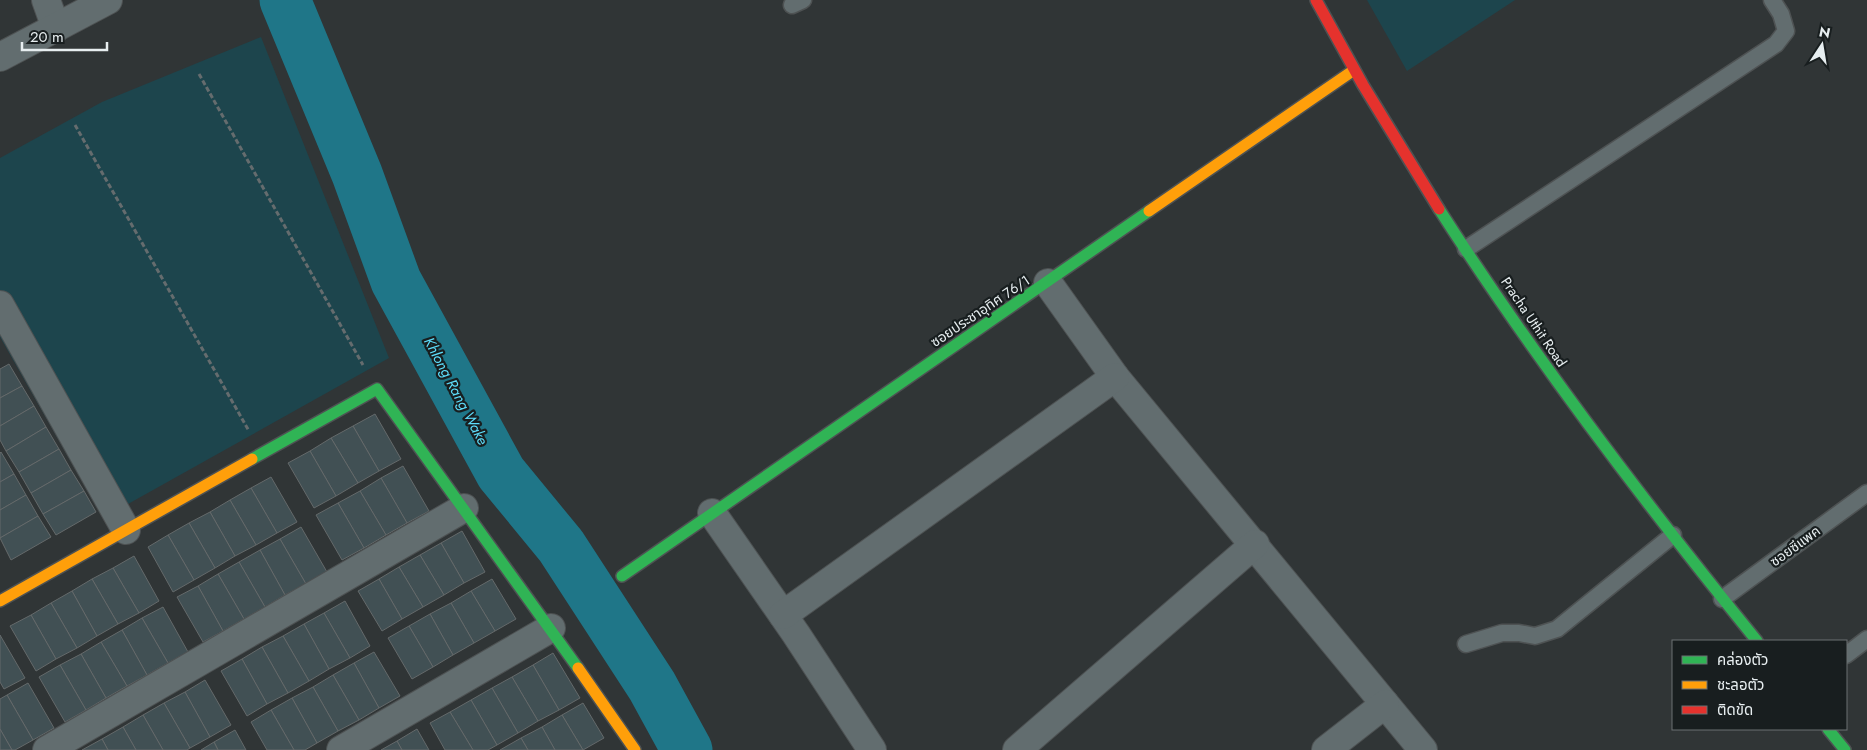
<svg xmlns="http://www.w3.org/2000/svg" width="1867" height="750" font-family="Jost,'Noto Sans Thai',sans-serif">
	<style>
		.green { fill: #1d454d }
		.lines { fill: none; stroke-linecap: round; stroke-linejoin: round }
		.river { stroke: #1f7688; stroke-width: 51 }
		.building { fill: #415054; stroke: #64696a }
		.lane-casing { stroke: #4e5253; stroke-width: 19 }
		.street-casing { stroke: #4e5253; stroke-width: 30 }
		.fast-casing { stroke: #4e5253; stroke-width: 14 }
		.slow-casing { stroke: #4e5253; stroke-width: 14 }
		.jam-casing { stroke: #4e5253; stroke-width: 14 }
		.path { stroke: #656c6e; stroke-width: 3; stroke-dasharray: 5 2.5; stroke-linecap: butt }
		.lane { stroke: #626d6f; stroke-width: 16 }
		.street { stroke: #626d6f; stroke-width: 28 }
		.fast { stroke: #30b455; stroke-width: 11 }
		.slow { stroke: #ff9f0a; stroke-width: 11 }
		.jam { stroke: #e5322d; stroke-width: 11 }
		.labels { text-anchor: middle; stroke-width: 4.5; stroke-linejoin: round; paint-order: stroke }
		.street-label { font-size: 14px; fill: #e7eef0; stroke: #181e1f }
		.water-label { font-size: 15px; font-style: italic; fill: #5ddcf9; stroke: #181e1f }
	</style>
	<rect width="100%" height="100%" fill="#303536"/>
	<g class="green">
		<polygon points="1367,0 1515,0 1407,71"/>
		<polygon points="261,37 389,358 103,518 0,337 0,158 102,102"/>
	</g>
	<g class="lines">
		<polyline class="river" points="285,0 357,174 396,281 501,473 561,546 652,686 687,750"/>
	</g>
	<g class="building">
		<polygon points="9,364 22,386 0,398 0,369"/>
		<polygon points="22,386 34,406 0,426 0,398"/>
		<polygon points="34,406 46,427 6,451 0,440 0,426"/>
		<polygon points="375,414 401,459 379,471 353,426"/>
		<polygon points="353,426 379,471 358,483 331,438"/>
		<polygon points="46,427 59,449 19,472 6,451"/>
		<polygon points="331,438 358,483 336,496 310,451"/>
		<polygon points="59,449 71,470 31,493 19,472"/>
		<polygon points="310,451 336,496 314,508 288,463"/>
		<polygon points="1,452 14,474 0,482 0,453"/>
		<polygon points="403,466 429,511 407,523 381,478"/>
		<polygon points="71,470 84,491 43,514 31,493"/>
		<polygon points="14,474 26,495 0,510 0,482"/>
		<polygon points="271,477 297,522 277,533 251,488"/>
		<polygon points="381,478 407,523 386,535 360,491"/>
		<polygon points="251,488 277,533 256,545 230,500"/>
		<polygon points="84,491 96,512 56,535 43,514"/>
		<polygon points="360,491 386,535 364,548 338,503"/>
		<polygon points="26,495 38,516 0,538 0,510"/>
		<polygon points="230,500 256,545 235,556 210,512"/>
		<polygon points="338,503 364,548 342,560 316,515"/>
		<polygon points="210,512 235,556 215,568 189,523"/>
		<polygon points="38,516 51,537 11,560 0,538"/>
		<polygon points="189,523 215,568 194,580 168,535"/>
		<polygon points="301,527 327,572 306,584 280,539"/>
		<polygon points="462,531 485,572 464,583 441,543"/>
		<polygon points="168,535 194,580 173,592 148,547"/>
		<polygon points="280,539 306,584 285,595 260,550"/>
		<polygon points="441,543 464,583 444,595 420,555"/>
		<polygon points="260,550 285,595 265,607 239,562"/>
		<polygon points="420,555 444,595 423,607 399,567"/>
		<polygon points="134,556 159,601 139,613 113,568"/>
		<polygon points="239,562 265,607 244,619 218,574"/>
		<polygon points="399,567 423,607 402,619 379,579"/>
		<polygon points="113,568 139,613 118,624 92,579"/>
		<polygon points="218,574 244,619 223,631 198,586"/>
		<polygon points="92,579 118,624 97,636 72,591"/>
		<polygon points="379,579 402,619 382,631 358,591"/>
		<polygon points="492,579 516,619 495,631 471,591"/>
		<polygon points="198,586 223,631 203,642 177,597"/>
		<polygon points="72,591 97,636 77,648 51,603"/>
		<polygon points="471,591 495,631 474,643 451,603"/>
		<polygon points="345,601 370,646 350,658 324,613"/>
		<polygon points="51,603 77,648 56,659 31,615"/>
		<polygon points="451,603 474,643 453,655 430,614"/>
		<polygon points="163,607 188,652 168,663 142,618"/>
		<polygon points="324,613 350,658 329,669 304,624"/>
		<polygon points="430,614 453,655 433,667 409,626"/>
		<polygon points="31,615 56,659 36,671 10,626"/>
		<polygon points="142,618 168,663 147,675 122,630"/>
		<polygon points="304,624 329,669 309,681 283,636"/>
		<polygon points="409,626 433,667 412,679 388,638"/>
		<polygon points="122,630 147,675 127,686 101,642"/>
		<polygon points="0,635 25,678 4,689 0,682"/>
		<polygon points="283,636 309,681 288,693 262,647"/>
		<polygon points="101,642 127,686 106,698 81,654"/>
		<polygon points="262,647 288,693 267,704 242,659"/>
		<polygon points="374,652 400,696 379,708 354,663"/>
		<polygon points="553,653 580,698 559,710 533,665"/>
		<polygon points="81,654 106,698 86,710 60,665"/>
		<polygon points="242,659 267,704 247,716 221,671"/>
		<polygon points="354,663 379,708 359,720 333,675"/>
		<polygon points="60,665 86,710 65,722 39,677"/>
		<polygon points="533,665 559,710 538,721 512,677"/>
		<polygon points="333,675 359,720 338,731 313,687"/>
		<polygon points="512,677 538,721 518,733 492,688"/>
		<polygon points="205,680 231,725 210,737 185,692"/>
		<polygon points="28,683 54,728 33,740 7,695"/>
		<polygon points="313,687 338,731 317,743 292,698"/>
		<polygon points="492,688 518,733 497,745 471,700"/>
		<polygon points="185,692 210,737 190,748 164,703"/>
		<polygon points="7,695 33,740 15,750 12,750 0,729 0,699"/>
		<polygon points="292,698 317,743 305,750 294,750 271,710"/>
		<polygon points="471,700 497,745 488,750 473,750 450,712"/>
		<polygon points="164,703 190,748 187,750 163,750 143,715"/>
		<polygon points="583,703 604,738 583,750 562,715"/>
		<polygon points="271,710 294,750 267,750 251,722"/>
		<polygon points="450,712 473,750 445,750 430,723"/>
		<polygon points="143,715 163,750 136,750 123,727"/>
		<polygon points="562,715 583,750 555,750 542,727"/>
		<polygon points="123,727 136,750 108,750 102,739"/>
		<polygon points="542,727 555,750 528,750 521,738"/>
		<polygon points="0,729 12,750 0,750"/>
		<polygon points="417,729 429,750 402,750 397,741"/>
		<polygon points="235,730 246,750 218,750 214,742"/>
		<polygon points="521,738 528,750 500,750"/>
		<polygon points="102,739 108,750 82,750"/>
		<polygon points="397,741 402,750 381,750"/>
		<polygon points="214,742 218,750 201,750"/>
	</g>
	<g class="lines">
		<defs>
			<g id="lane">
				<polyline points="792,5 803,0"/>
				<polyline points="1466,249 1776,44 1786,31 1781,14 1772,0"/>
				<polyline points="1722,599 1867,493"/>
				<polyline points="1466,644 1502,633 1519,633 1535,636 1557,629 1673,535"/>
				<polyline points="1846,655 1867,639"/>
			</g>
			<g id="street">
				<polyline points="46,0 56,28"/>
				<polyline points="0,57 108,0"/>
				<polyline points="1048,283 1115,377 1423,750"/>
				<polyline points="0,305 126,530"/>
				<polyline points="712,513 796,634 872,750"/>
				<polyline points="783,615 1115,377"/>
				<polyline points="47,750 464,508"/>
				<polyline points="341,750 551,628"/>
				<polyline points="1017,750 1255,544"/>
				<polyline points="1326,750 1385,704"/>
			</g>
			<g id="fast">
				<path d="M1439,209C1536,360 1644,502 1757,641"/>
				<polyline points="252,459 377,389 578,668"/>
				<polyline points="622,576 1149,211"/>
				<polyline points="1828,729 1845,750"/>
			</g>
			<g id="slow">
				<polyline points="1149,211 1354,70"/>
				<polyline points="0,601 252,459"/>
				<polyline points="578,668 635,750"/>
			</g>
			<polyline id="jam" points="1316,0 1363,85 1439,209"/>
		</defs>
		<use href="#lane" class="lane-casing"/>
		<use href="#street" class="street-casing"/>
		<use href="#fast" class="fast-casing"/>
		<use href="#slow" class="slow-casing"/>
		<use href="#jam" class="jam-casing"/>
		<g class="path">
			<polyline points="199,74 363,365"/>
			<polyline points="75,125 249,431"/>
		</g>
		<use href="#lane" class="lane"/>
		<use href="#street" class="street"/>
		<use href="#fast" class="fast"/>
		<use href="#slow" class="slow"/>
		<use href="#jam" class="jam"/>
	</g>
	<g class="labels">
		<g class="street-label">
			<text transform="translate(980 311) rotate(-34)" y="5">ซอยประชาอุทิศ 76/1</text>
			<text transform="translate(1534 322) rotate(56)" y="5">Pracha Uthit Road</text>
			<text transform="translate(1795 546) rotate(-36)" y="5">ซอยซีแพค</text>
		</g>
		<g class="water-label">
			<text transform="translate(456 391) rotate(62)" y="5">Khlong Rang Wake</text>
		</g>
	</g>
	<rect x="1672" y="640" width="175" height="90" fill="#181e1f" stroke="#6b7173"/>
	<rect x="1682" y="656" width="25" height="8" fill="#30b455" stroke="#6b7173"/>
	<text x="1717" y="665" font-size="15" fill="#e7eef0">คล่องตัว</text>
	<rect x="1682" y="681" width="25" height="8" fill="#ff9f0a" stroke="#6b7173"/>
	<text x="1717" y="690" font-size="15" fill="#e7eef0">ชะลอตัว</text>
	<rect x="1682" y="706" width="25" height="8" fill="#e5322d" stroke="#6b7173"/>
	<text x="1717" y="715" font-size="15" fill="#e7eef0">ติดขัด</text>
	<g transform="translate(1822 45) rotate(12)" stroke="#181e1f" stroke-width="4" paint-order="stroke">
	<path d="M0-4L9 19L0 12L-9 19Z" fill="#e7eef0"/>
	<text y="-8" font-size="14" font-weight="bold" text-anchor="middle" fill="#e7eef0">N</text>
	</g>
	<path d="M22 42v8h85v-8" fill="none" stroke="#e7eef0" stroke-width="2.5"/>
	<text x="30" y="42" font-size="15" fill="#e7eef0" stroke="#181e1f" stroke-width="4" paint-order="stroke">20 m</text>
</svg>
